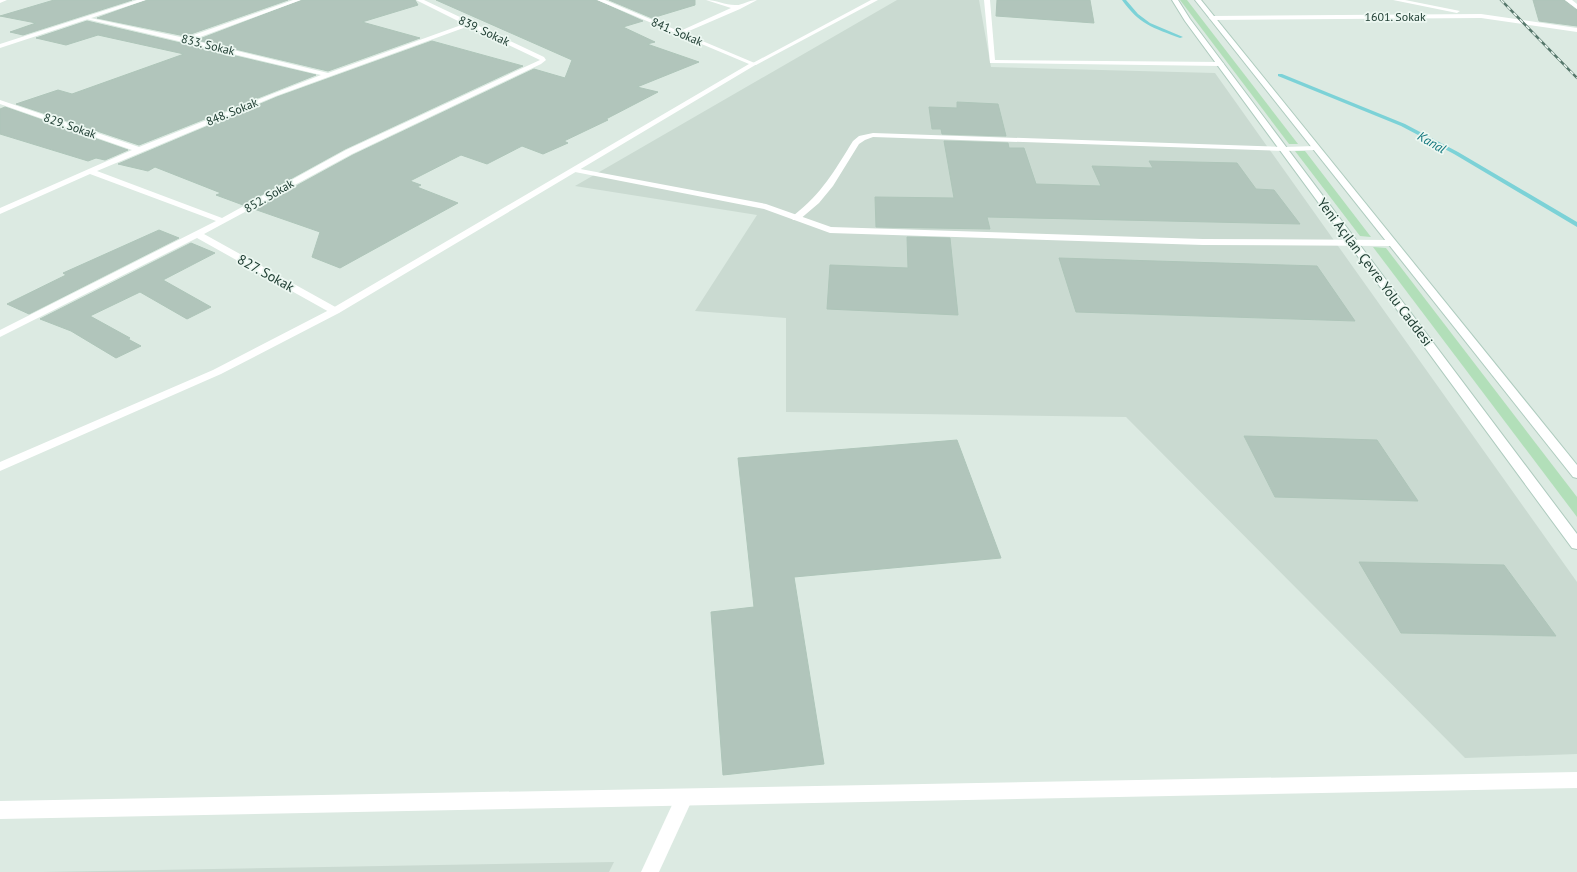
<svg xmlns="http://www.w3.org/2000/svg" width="1577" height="872" font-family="'PT Sans',sans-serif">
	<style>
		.built { fill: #cadad1 }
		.green { fill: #b2dfb9 }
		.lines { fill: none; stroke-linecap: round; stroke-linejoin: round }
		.stream { fill: #7cd2d7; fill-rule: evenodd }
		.building { fill: #b1c5bb; stroke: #aec5b9 }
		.secondary-casing { stroke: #aecbbe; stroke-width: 2 }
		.service { fill: #fff; fill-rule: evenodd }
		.minor { fill: #fff; fill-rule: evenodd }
		.tertiary { fill: #fff; fill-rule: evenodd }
		.secondary { fill: #fff; fill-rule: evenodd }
		.rail-casing { stroke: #56776b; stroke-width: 2.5 }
		.rail { stroke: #ecf7f1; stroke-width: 1.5; stroke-dasharray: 4.5; stroke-linecap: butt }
		.labels { text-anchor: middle; stroke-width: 3.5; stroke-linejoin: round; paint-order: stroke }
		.far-street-label { font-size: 12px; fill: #1c3b30; stroke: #ecf7f1 }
		.far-water-label { font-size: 13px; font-style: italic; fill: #11767d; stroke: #ecf7f1 }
		.street-label { font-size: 14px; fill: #1c3b30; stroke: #ecf7f1 }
	</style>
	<rect width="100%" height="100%" fill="#dceae2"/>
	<g class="built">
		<polygon points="897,0 979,0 991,67 1215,73 1577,582 1577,754 1465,758 1126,417 786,412 786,318 695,311 757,215 575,186"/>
		<polygon points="614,862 609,872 43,872"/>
	</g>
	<g class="green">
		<polygon points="1180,0 1187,0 1298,144 1289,144"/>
		<polygon points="1295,151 1305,151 1371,237 1360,236"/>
		<polygon points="1373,247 1386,248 1577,497 1577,517"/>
	</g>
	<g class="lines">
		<g class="stream">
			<path d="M1122,0H1126L1138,14L1150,23L1183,37L1180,38C1153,28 1139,24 1122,0Z"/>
			<polygon points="1278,74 1282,74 1405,124 1458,152 1577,222 1577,227 1454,154 1401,126 1278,76"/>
		</g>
	</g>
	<g class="building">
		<polygon points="54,0 132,0 23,35 10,32 36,23 0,16"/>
		<polygon points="147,0 288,0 185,36 97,18"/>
		<polygon points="302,0 415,0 418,5 362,22 420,38 328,71 197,40"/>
		<polygon points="436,0 596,0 643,21 623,27 655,42 647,44 699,62 637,87 658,92 606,119 608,120 564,141 568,143 543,154 522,146 487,164 461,155 410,181 421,185 417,187 458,203 340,268 312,257 320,232 254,209 353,155 534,69 565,78 572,60"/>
		<polygon points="609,0 695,0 695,5 652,18"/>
		<polygon points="997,0 1090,0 1094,23 996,16"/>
		<polygon points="1533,0 1564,0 1577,10 1577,26 1539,21"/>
		<polygon points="87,21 316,75 139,145 16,104 58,90 72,94 184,54 98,35 66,45 36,38"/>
		<polygon points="432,41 523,66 345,149 243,205 216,195 221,193 155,167 148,171 118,164 277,97"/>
		<polygon points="957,102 998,104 1006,136 942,134 941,129 932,129 929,107 957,108"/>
		<polygon points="5,107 128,150 105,160 96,158 88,161 0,134 0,109"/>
		<polygon points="944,141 1008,143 1009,148 1024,148 1036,184 1101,186 1092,166 1153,168 1149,161 1237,163 1256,189 1274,190 1300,224 987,217 990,229 876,227 875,197 954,198"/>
		<polygon points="159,230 179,238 29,314 7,304 66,275 63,273"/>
		<polygon points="907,237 950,238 958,315 827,309 830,265 908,268"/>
		<polygon points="191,243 215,253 163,280 211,307 187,319 140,292 90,316 130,338 128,339 141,346 116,358 71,331 40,319"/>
		<polygon points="1059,258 1317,266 1355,321 1076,312"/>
		<polygon points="1244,436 1377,440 1418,501 1275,497"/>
		<polygon points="957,440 1001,558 794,577 824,764 723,775 711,612 754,607 738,458"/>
		<polygon points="1359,562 1504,565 1556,636 1401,633"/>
	</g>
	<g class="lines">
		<defs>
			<g id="secondary">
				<polygon points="1172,0 1178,0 1190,19 1577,534 1577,549 1572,548 1185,21"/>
				<polygon points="1195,0 1201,0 1577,465 1577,478 1573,477"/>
			</g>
		</defs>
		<use href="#secondary" class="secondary-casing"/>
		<g class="service">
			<polygon points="984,0 990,0 995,60 1221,62 1224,64 1221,66 990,63"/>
			<path d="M873,133L1284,147L1316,146L1320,148L1316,150L1284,151L873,137L865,140L859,144L833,186L819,203L799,220H793L792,218L793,216C823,192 833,173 853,141L859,136Z"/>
		</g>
		<g class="minor">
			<polygon points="0,0 7,0 0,3"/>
			<path d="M293,0H301L192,40L328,73L464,24L416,0H424L544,57L546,60L541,64L352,154L204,234L339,309L340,311L339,313H331L197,238L0,337V330L216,221L90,174L0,214V208L132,150L0,104V100L139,147L272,94L321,75L86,19V17L185,38ZM469,26L540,60L346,150L222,218L97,171L276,96Z"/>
			<path d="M706,0C716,0 725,5 735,5C741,6 749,0 757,0L740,9L682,34H678V32L731,8Z"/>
			<polygon points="871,0 878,0 756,65 751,64"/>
			<polygon points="1393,0 1405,0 1460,11 1457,13"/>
			<polygon points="1565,0 1572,0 1577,4 1577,9"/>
			<polygon points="1481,14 1577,28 1577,32 1481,18 1212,20 1209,18 1212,16"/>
			<polygon points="572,168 575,168 766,204 831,227 1203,239 1392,240 1397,243 1392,246 1203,245 830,233 764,209 575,172 572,172"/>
			<polygon points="684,789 690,792 693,798 659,872 641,872 678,792"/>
		</g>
		<g class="tertiary">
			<polygon points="137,0 146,0 0,48 0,44"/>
			<polygon points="597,0 605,0 757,64 339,313 221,374 0,471 0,462 213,370 331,309 749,64"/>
			<polygon points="1577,772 1577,788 0,819 0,801"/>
		</g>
		<use href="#secondary" class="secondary"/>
		<defs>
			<polyline id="rail" points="1501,0 1577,78"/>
		</defs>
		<use href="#rail" class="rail-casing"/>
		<use href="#rail" class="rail"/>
	</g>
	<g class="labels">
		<g class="far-street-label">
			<text x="1395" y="21">1601. Sokak</text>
			<text transform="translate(484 31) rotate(25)" y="4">839. Sokak</text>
			<text transform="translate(677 32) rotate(23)" y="4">841. Sokak</text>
			<text transform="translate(208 45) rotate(14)" y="4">833. Sokak</text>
			<text transform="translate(232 112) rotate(-22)" y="4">848. Sokak</text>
			<text transform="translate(70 126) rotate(19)" y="4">829. Sokak</text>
			<text transform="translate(269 196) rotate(-30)" y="4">852. Sokak</text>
		</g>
		<g class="far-water-label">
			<text transform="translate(1432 142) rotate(30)" y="5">Kanal</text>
		</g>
		<g class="street-label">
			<text transform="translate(1375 272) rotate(53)" y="5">Yeni Açılan Çevre Yolu Caddesi</text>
			<text transform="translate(266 273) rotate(29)" y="5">827. Sokak</text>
		</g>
	</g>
</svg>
